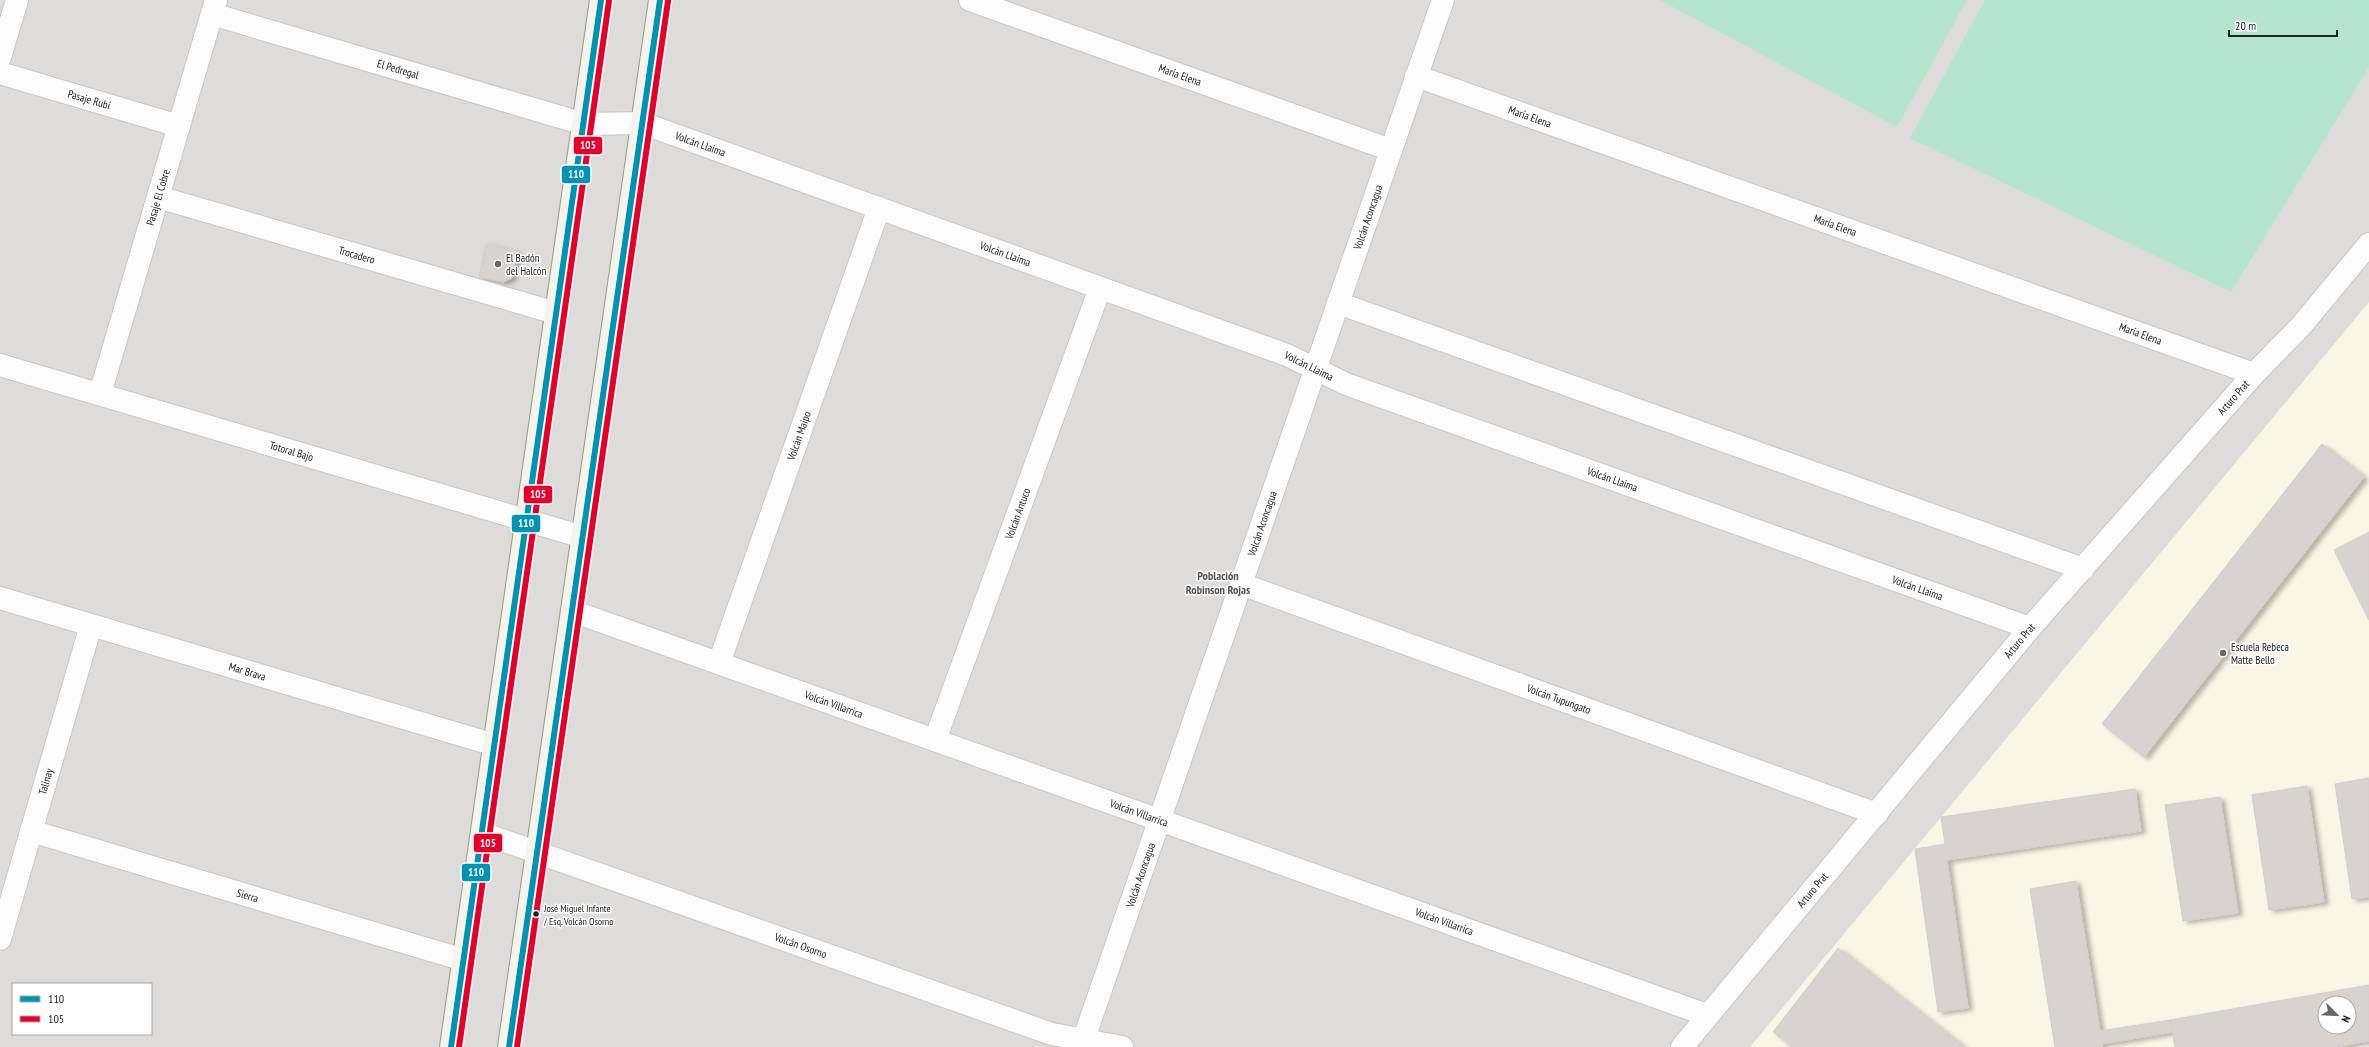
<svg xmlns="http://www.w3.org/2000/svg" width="2369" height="1047" font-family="'PT Sans Narrow',sans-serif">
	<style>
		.residential { fill: #dedcda; fill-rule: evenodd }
		.education { fill: #f8f6e5; fill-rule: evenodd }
		.pitch { fill: #b5e5cf }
		.building { fill: #d6d3d0; stroke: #d2ceca; fill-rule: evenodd; filter: url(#shadow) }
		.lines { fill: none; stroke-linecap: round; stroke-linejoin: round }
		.minor-casing { stroke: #c7c6c5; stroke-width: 24 }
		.secondary-casing { stroke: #989880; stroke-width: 24 }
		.minor { stroke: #fdfcfc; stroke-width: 22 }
		.secondary { stroke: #f4f4ec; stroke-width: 22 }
		.bus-1-casing { stroke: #fff; stroke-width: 9 }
		.bus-2-casing { stroke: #fff; stroke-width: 9 }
		.bus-1 { stroke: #0093b3; stroke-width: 6 }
		.bus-2 { stroke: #e4002b; stroke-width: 6 }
		.poi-dot { fill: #686766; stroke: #fff; stroke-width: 1.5 }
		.bus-dot { fill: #202020; stroke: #fff; stroke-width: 1.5 }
		.labels { text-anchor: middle; stroke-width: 3; stroke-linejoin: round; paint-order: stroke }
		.bus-label { font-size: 10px; fill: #202020; stroke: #fff; text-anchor: start }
		.street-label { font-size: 11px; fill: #202020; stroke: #fff }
		.poi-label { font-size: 11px; fill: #202020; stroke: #fff; text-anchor: start }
		.neighbourhood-label { font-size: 12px; font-weight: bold; fill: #535353; stroke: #fff }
		.line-badge { stroke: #fff; stroke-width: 1.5 }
		.badge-label { font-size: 11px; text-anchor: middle; font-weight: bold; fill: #fff }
	</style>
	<defs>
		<filter id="shadow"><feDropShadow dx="4.5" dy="2.5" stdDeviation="2" flood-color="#0004"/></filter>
	</defs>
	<rect width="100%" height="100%" fill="#efece9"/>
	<path class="residential" d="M0,0H2369V1039L2317,1047H0ZM13,984H151V1034H13ZM2325,1003H2349V1027H2325Z"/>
	<path class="education" d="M2369,302V1047H1750ZM2325,1003H2349V1027H2325Z"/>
	<g class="pitch">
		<polygon points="1660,0 1967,0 1897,127"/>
		<polygon points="1985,0 2369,0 2369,67 2231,292 1910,138"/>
	</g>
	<g class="building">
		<polygon points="486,244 517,251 512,278 503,282 479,277"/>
		<polygon points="2322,444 2364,477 2144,757 2102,724"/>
		<polygon points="2369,532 2369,620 2334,550"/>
		<polygon points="2369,778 2369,897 2352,899 2335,784"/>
		<polygon points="2307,786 2324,902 2269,910 2252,795"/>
		<polygon points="2135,789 2141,831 1947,860 1968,1008 1938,1012 1915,849 1945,844 1941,817"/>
		<polygon points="2220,797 2238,913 2183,921 2165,805"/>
		<polygon points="2076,881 2100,1031 2170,1020 2173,1032 2102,1044 2102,1047 2055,1047 2030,889"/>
		<polygon points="1838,948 1964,1047 1792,1047 1773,1032"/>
		<path d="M2369,985V1041L2335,1047H2175L2170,1020ZM2325,1003H2349V1027H2325Z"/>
	</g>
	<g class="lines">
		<defs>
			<g id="minor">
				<path id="s1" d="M970,0L1391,150"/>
				<path id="s2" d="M212,14L584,124L642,123L1287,355L1346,384L2030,628"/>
				<polyline points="0,57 17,0"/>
				<path id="s3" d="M0,73L179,126"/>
				<path id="s4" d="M1416,76L2254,374"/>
				<path id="s5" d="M158,197L556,313"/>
				<polyline points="1338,303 2083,569"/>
				<path id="s6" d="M0,365L583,537"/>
				<path id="s7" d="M100,394L216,0"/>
				<path id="s8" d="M1241,584L1877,814"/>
				<path id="s9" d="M0,598L495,745"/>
				<path id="s10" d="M572,611L1707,1015"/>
				<path id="s11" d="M719,663L879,208"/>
				<path id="s12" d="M935,740L1100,288"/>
				<path id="s13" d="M31,831L464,960"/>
				<path id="s14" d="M482,833L1052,1034L1122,1047"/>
				<path id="s15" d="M0,939L91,625"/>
				<path id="s16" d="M1081,1047L1443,0"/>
				<path id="s17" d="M1682,1047L2030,628L2254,374L2301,326L2369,244"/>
			</g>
			<g id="secondary">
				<polyline points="451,1047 601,0"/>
				<polyline points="509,1047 660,0"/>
			</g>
		</defs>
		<use href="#minor" class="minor-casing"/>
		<use href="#secondary" class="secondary-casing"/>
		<use href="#minor" class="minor"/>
		<use href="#secondary" class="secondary"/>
		<defs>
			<g id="bus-1">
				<polyline points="451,1047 601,0"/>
				<polyline points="509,1047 660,0"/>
			</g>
			<g id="bus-2">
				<polyline points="459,1047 609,1"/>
				<polyline points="517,1047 668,1"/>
			</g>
		</defs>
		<use href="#bus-1" class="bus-1-casing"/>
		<use href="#bus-2" class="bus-2-casing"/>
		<use href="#bus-1" class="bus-1"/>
		<use href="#bus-2" class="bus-2"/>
	</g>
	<g class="poi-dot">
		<circle cx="498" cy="264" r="4"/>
		<circle cx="2223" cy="653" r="4"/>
	</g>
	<circle class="bus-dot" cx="536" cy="914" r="3.5"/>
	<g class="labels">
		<g class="bus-label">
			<text x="544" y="912">José Miguel Infante<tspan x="544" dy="13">/ Esq. Volcán Osorno</tspan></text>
		</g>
		<g class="street-label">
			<text dy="4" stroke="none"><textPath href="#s2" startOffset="194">El Pedregal</textPath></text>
			<text dy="4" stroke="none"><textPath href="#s1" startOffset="223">María Elena</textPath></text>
			<text dy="4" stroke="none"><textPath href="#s3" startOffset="93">Pasaje Rubí</textPath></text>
			<text dy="4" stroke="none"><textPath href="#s4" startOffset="121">María Elena</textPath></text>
			<text dy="4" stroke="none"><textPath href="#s2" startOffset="508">Volcán Llaima</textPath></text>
			<text dy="4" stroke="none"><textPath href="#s7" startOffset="205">Pasaje El Cobre</textPath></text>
			<text dy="4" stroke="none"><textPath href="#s16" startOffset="878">Volcán Aconcagua</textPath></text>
			<text dy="4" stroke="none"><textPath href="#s4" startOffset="445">María Elena</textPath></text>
			<text dy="4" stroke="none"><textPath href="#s2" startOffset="832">Volcán Llaima</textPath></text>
			<text dy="4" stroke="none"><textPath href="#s5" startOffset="207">Trocadero</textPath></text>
			<text dy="4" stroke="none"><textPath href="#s4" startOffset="769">María Elena</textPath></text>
			<text dy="4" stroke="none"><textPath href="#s2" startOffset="1156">Volcán Llaima</textPath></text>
			<text dy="4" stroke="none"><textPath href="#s17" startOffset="852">Arturo Prat</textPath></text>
			<text dy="4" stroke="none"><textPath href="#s11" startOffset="241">Volcán Maipo</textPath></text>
			<text dy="4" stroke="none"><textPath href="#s6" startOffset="304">Totoral Bajo</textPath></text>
			<text dy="4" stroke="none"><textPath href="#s2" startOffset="1480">Volcán Llaima</textPath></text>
			<text dy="4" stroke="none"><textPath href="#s12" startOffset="241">Volcán Antuco</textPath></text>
			<text dy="4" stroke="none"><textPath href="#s16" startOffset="554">Volcán Aconcagua</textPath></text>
			<text dy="4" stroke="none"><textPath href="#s2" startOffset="1804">Volcán Llaima</textPath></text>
			<text dy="4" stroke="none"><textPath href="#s17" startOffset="528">Arturo Prat</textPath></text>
			<text dy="4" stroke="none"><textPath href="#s9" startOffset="258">Mar Brava</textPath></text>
			<text dy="4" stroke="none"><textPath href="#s8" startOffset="338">Volcán Tupungato</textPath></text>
			<text dy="4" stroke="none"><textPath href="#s10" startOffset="278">Volcán Villarrica</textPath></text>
			<text dy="4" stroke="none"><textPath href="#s15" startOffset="164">Talinay</textPath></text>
			<text dy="4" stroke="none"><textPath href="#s10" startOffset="602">Volcán Villarrica</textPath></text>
			<text dy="4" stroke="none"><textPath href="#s16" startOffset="182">Volcán Aconcagua</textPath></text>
			<text dy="4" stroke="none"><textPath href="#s17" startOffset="204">Arturo Prat</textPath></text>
			<text dy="4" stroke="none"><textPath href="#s13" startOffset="226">Sierra</textPath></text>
			<text dy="4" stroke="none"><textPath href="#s10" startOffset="926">Volcán Villarrica</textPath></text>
			<text dy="4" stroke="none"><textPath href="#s14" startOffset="338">Volcán Osorno</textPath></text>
		</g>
		<g class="poi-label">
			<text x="506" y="262">El Badón<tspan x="506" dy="13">del Halcón</tspan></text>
			<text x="2231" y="651">Escuela Rebeca<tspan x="2231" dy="13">Matte Bello</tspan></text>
		</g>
		<g class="neighbourhood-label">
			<text x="1218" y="580">Población<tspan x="1218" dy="14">Robinson Rojas</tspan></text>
		</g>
	</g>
	<g class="line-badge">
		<rect x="573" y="136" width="30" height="19" rx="4" fill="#e4002b"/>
		<rect x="561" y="165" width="30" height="19" rx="4" fill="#0093b3"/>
		<rect x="523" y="485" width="30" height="19" rx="4" fill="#e4002b"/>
		<rect x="511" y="514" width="30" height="19" rx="4" fill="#0093b3"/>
		<rect x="473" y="833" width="30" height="20" rx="4" fill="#e4002b"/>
		<rect x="461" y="863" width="30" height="19" rx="4" fill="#0093b3"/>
	</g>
	<g class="badge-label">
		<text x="588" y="149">105</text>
		<text x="576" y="178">110</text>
		<text x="538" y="498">105</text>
		<text x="526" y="527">110</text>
		<text x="488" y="847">105</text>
		<text x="476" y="876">110</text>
	</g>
	<rect x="12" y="983" width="140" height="52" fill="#ffffff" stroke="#a6a6a6"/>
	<rect x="20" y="996" width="20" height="6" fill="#0093b3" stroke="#a6a6a6"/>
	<text x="48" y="1003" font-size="12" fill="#202020">110</text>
	<rect x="20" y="1016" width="20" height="6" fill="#e4002b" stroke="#a6a6a6"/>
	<text x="48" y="1023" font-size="12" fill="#202020">105</text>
	<g transform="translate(2337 1015) rotate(114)"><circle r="19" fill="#ffffff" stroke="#a6a6a6"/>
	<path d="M0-3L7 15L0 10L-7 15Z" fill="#686766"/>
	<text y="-6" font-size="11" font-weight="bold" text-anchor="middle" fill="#202020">N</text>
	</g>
	<path d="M2229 30v6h108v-6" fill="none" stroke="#202020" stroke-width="2"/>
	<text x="2235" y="30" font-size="12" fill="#202020" stroke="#ffffff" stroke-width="3" paint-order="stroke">20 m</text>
</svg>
